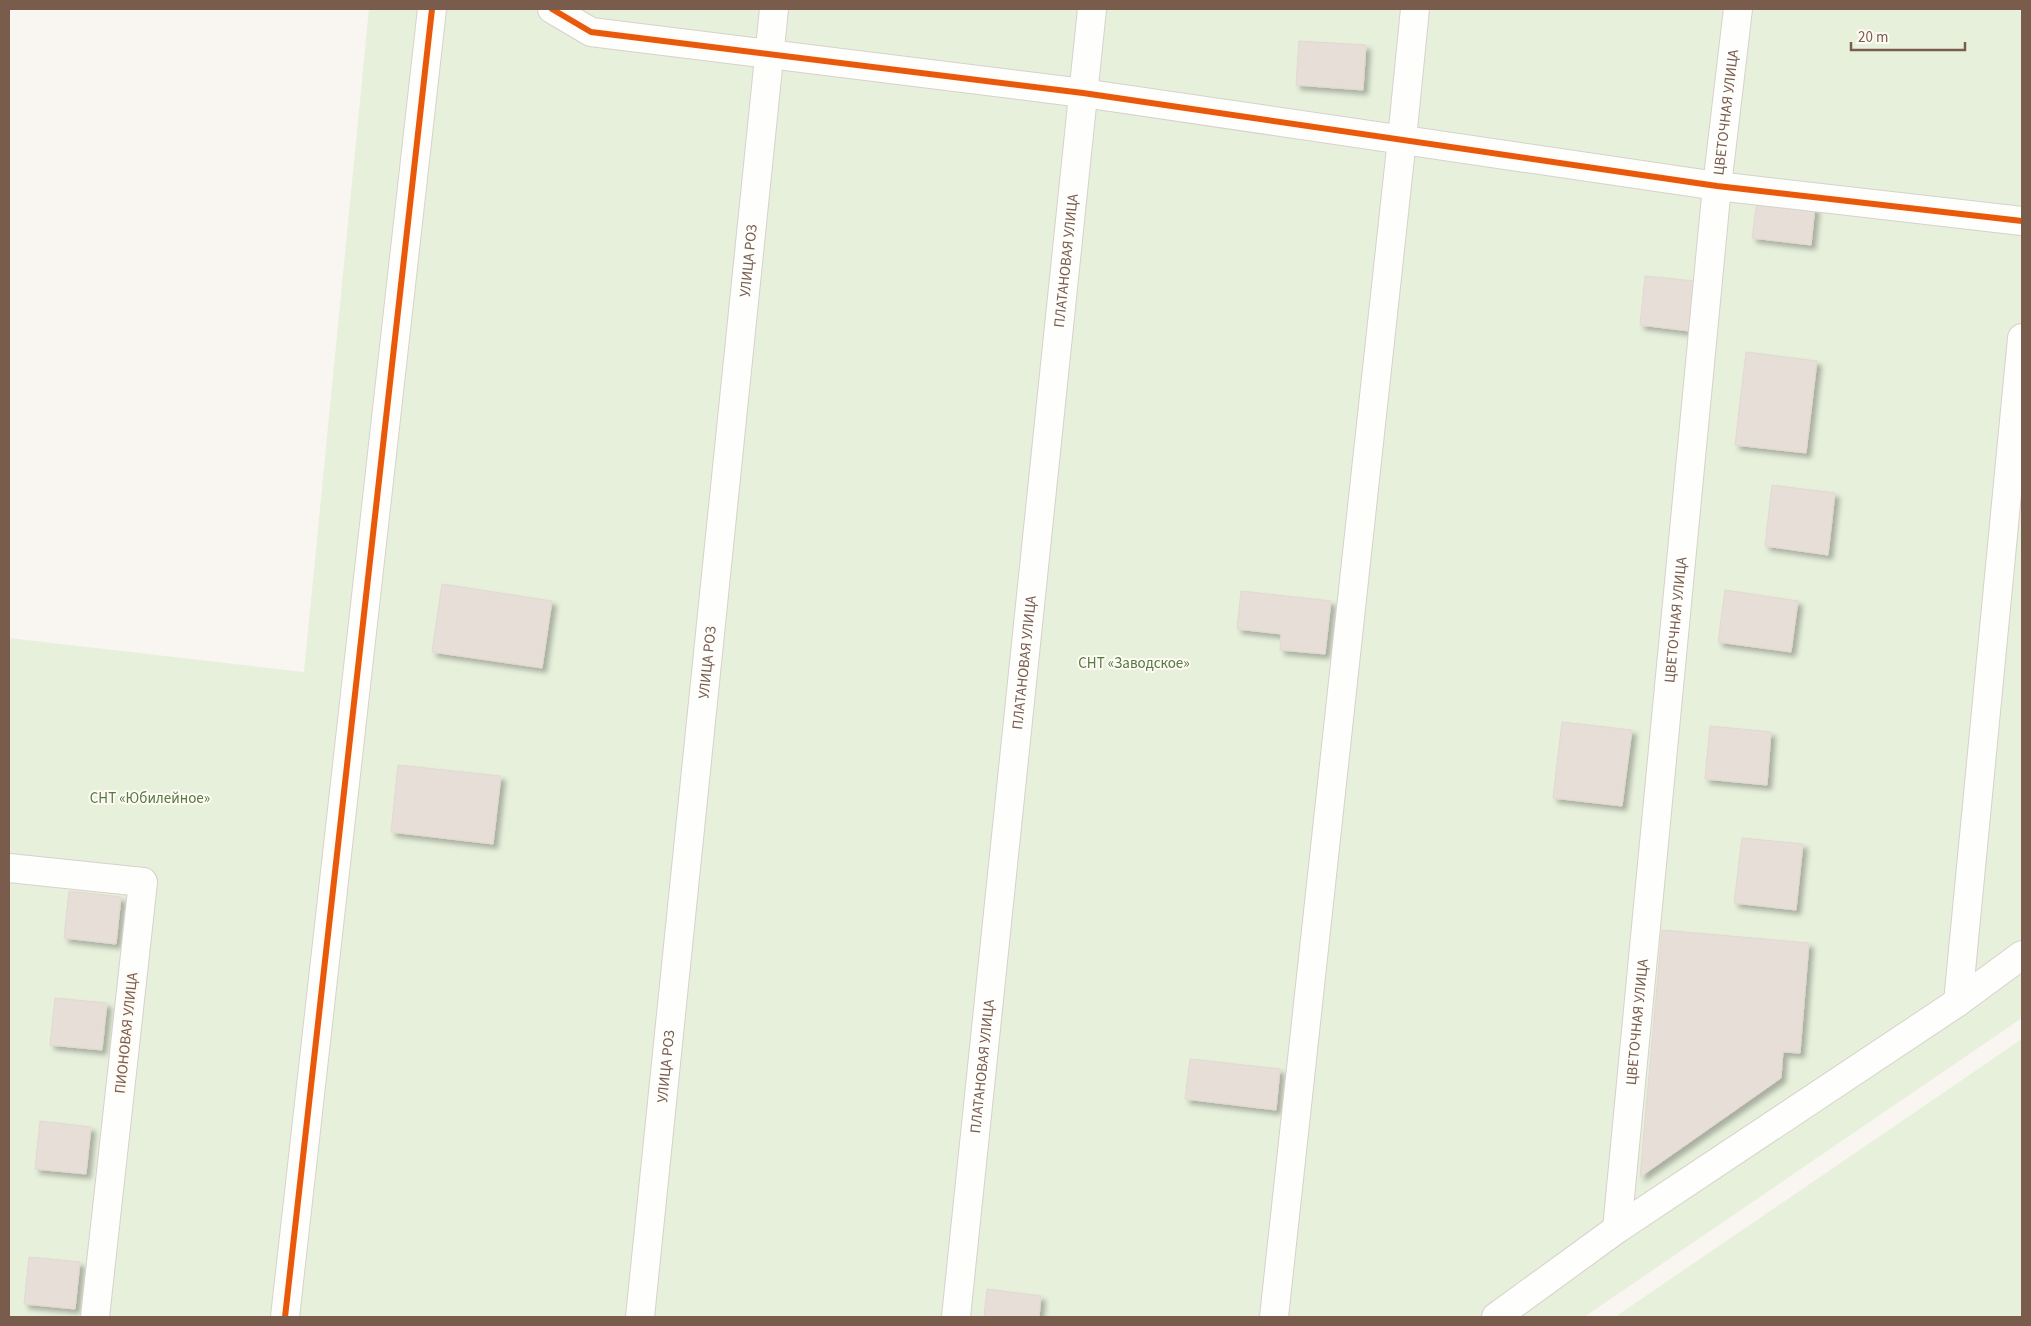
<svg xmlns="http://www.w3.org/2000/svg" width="2031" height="1326" font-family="'Source Sans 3',sans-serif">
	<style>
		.green { fill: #e7f0db }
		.building { fill: #e6ded7; stroke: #e2d8d2; filter: url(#shadow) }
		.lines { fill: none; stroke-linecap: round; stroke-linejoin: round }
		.street-casing { stroke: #d7d1cb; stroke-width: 30 }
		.secondary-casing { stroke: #d9d2cb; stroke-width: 30 }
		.street { stroke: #fefefd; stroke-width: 28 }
		.secondary { stroke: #fefefd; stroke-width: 28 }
		.cycleway-casing { stroke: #fffaf3; stroke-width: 9 }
		.cycleway { stroke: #e8590c; stroke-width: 6 }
		.labels { text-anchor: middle; stroke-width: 4; stroke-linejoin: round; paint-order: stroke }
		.street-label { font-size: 15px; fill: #7a5c4d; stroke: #fffaf3 }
		.park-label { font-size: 15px; fill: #537a41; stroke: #fffaf3 }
	</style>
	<defs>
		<filter id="shadow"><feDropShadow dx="4.5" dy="4.5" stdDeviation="2.5" flood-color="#0004"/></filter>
	</defs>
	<rect width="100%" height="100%" fill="#f9f5f0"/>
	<g class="green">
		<polygon points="369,9 2022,9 2022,1018 1584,1317 9,1317 9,638 304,672"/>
		<polygon points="2022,1039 2022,1317 1615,1317"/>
	</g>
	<g class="building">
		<polygon points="1299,41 1366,45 1363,90 1296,85"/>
		<polygon points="1757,200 1815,207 1811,245 1752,238"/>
		<polygon points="1645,276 1694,281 1689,331 1640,325"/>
		<polygon points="1746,352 1817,361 1806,453 1735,445"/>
		<polygon points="1772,485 1835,493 1828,555 1765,546"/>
		<polygon points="442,584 552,601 542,668 432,652"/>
		<polygon points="1725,590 1798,601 1791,652 1718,642"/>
		<polygon points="1241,591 1331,601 1325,654 1280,650 1281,634 1237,629"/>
		<polygon points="1562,722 1632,730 1622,806 1553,798"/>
		<polygon points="1710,726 1771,732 1767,785 1705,779"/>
		<polygon points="398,765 501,776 493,844 391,832"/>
		<polygon points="1742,838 1803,844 1796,910 1734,903"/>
		<polygon points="69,891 121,897 116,944 64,938"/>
		<polygon points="1662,930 1809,943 1800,1053 1783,1052 1781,1078 1640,1177"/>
		<polygon points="55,998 107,1003 102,1050 50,1045"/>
		<polygon points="1190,1059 1280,1069 1276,1110 1185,1099"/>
		<polygon points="40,1121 91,1127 86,1174 35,1169"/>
		<polygon points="29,1257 80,1262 75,1309 24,1304"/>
		<polygon points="987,1289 1041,1296 1039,1317 984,1317"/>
	</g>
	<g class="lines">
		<defs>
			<g id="street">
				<polyline points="552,9 591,32 1083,93 1717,186 2022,221"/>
				<polyline points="9,868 143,882 95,1317"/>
				<polyline points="1958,1002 2022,338"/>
				<path id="s1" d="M1617,1229L1717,186L1738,9"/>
				<path id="s2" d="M640,1317L774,9"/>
				<path id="s3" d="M956,1317L1092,9"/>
				<polyline points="1274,1317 1402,139 1415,9"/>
				<polyline points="1496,1317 1617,1229 1958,1002 2022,955"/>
			</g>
			<polyline id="secondary" points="285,1317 432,9"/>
		</defs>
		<use href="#street" class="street-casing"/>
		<use href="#secondary" class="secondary-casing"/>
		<use href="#street" class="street"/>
		<use href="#secondary" class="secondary"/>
		<defs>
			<g id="cycleway">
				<polyline points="552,9 591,32 1083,93 1717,186 2022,221"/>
				<polyline points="285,1317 432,9"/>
			</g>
		</defs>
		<use href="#cycleway" class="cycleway-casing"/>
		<use href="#cycleway" class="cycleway"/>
	</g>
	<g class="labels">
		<g class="street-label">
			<text dy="5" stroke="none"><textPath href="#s1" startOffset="1122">ЦВЕТОЧНАЯ УЛИЦА</textPath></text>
			<text dy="5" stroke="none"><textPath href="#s2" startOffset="1062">УЛИЦА РОЗ</textPath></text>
			<text dy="5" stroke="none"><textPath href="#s3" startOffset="1062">ПЛАТАНОВАЯ УЛИЦА</textPath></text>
			<text dy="5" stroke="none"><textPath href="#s1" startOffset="612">ЦВЕТОЧНАЯ УЛИЦА</textPath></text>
			<text dy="5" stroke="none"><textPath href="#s2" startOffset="658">УЛИЦА РОЗ</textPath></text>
			<text dy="5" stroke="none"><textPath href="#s3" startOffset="658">ПЛАТАНОВАЯ УЛИЦА</textPath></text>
			<text dy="5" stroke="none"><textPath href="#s1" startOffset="208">ЦВЕТОЧНАЯ УЛИЦА</textPath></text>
			<text transform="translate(126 1033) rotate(-84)" y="5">ПИОНОВАЯ УЛИЦА</text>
			<text dy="5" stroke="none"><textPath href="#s2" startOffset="252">УЛИЦА РОЗ</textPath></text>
			<text dy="5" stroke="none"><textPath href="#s3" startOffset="252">ПЛАТАНОВАЯ УЛИЦА</textPath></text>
		</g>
		<g class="park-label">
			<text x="1134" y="668">СНТ «Заводское»</text>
			<text x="150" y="803">СНТ «Юбилейное»</text>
		</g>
	</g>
	<rect width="2031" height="1326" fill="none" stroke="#7a5c4d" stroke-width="20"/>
	<path d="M1851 42v8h114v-8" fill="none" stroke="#7a5c4d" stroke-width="2.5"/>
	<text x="1858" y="42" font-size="15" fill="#7a5c4d" stroke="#fffaf3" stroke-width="4" paint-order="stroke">20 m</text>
</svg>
